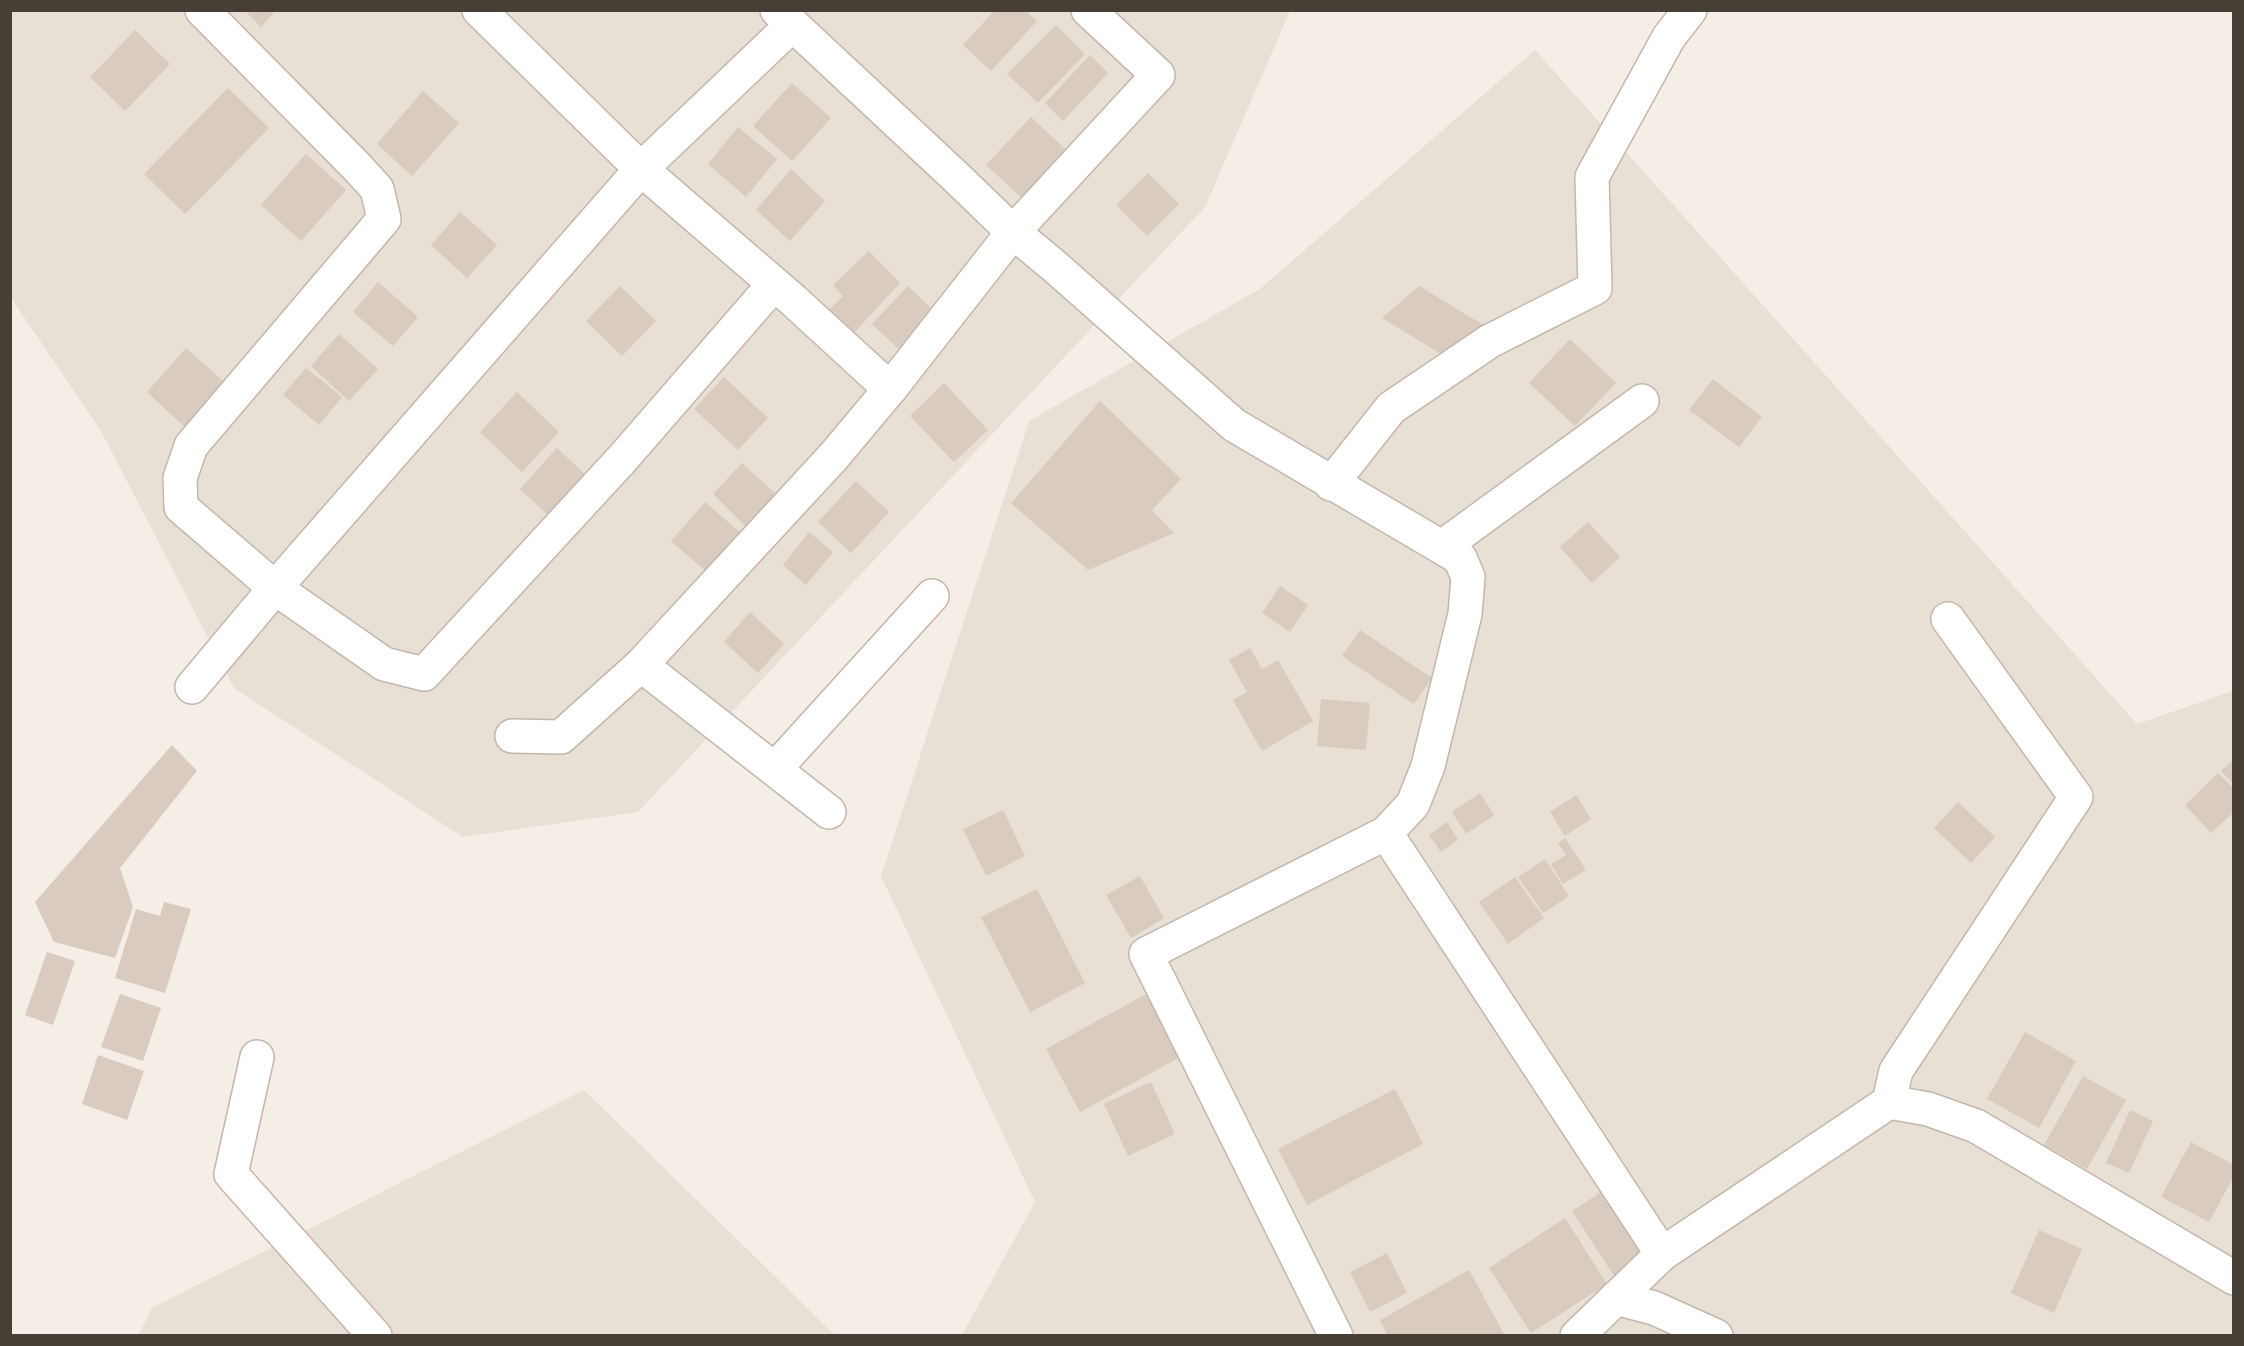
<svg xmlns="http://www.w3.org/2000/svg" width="2244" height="1346" font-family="'Open Sans',sans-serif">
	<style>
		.residential { fill: #e8dfd5 }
		.building { fill: #d9cbbf }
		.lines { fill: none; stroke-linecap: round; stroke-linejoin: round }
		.minor-casing { stroke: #c2b7ac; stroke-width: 36 }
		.minor { stroke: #fff; stroke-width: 33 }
	</style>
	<rect width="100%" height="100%" fill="#f4eee7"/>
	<g class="residential">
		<polygon points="10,11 1290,11 1205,207 638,812 463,837 234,688 101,431 11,298"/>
		<polygon points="1535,50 2137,724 2233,691 2233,1335 962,1335 1035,1202 881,876 1029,421 1260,289"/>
		<polygon points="584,1090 835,1335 138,1336 152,1308"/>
	</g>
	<g class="building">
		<polygon points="244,10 276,10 261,27"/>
		<polygon points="995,10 1025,10 1037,21 991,71 963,45"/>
		<polygon points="1056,25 1085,54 1038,103 1007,74"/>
		<polygon points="135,30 170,64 125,111 90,77"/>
		<polygon points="1090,55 1108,73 1063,121 1045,103"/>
		<polygon points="792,83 831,118 792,161 753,126"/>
		<polygon points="228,88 269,128 185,214 144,174"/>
		<polygon points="423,91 459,123 412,176 377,144"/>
		<polygon points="1031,117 1067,151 1023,199 986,165"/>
		<polygon points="738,127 777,159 746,197 708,164"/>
		<polygon points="306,154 346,190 301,241 261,205"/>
		<polygon points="791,169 825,201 790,241 756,210"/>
		<polygon points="1148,173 1179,204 1147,236 1116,205"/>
		<polygon points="460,212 497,245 467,278 431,245"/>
		<polygon points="869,251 900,283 851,336 826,313 843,296 833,285"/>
		<polygon points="378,282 418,317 393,346 353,312"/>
		<polygon points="620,286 656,321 622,356 586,321"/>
		<polygon points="908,286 938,315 902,352 872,324"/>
		<polygon points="1419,286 1490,329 1451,360 1382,318"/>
		<polygon points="339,334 378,369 349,401 311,366"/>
		<polygon points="1570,339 1616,383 1575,426 1529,383"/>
		<polygon points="186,348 226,384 187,429 147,392"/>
		<polygon points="306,368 342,397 319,425 283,395"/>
		<polygon points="724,377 768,418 738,450 694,409"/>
		<polygon points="1713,379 1762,417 1739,447 1689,410"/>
		<polygon points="944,383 988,430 954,462 910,416"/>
		<polygon points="517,392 559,432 522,472 480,432"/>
		<polygon points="1100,401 1181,479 1152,510 1174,533 1088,570 1011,503"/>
		<polygon points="557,448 587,476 550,517 520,489"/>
		<polygon points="742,463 778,496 748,529 713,494"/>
		<polygon points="856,481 889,512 851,553 818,522"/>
		<polygon points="705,502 743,535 709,574 671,541"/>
		<polygon points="1588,522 1620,557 1592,583 1560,547"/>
		<polygon points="809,532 833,552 806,585 783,565"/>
		<polygon points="1280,586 1308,605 1290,632 1262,613"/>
		<polygon points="750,612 784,644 758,673 724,642"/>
		<polygon points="1360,630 1432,678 1414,704 1342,656"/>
		<polygon points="1250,648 1262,669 1278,660 1313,721 1262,751 1233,700 1247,692 1229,660"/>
		<polygon points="1321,699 1370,703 1366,750 1317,746"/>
		<polygon points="172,745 197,771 120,868 133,907 115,958 54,942 35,902"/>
		<polygon points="2234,759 2234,784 2221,771"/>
		<polygon points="2218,773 2234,789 2234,812 2211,833 2185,805"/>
		<polygon points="1480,793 1494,815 1466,834 1452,812"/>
		<polygon points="1576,795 1591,819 1565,836 1550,812"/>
		<polygon points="1958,802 1995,837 1971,863 1934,828"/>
		<polygon points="1003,810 1025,856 986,876 963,829"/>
		<polygon points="1447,822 1458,840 1441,852 1429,835"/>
		<polygon points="1565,838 1586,870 1563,884 1551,864 1566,855 1558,843"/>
		<polygon points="1545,859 1569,896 1543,913 1518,877"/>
		<polygon points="1140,876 1164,918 1131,938 1106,895"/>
		<polygon points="1515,877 1544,918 1508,944 1479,902"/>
		<polygon points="1037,889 1085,983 1030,1012 981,917"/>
		<polygon points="164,902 191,909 165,993 115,978 136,909 160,916"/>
		<polygon points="47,952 75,961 53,1025 25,1015"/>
		<polygon points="1148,993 1182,1056 1080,1112 1046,1049"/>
		<polygon points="120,994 161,1008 143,1061 101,1047"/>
		<polygon points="2025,1032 2076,1061 2039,1128 1987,1099"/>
		<polygon points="98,1055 144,1071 127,1120 82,1104"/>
		<polygon points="2083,1076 2126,1100 2087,1169 2044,1145"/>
		<polygon points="1151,1082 1175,1134 1128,1156 1104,1104"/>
		<polygon points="1395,1089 1423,1144 1307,1205 1278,1149"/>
		<polygon points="2130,1110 2153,1121 2129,1173 2106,1163"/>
		<polygon points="2191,1142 2234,1165 2234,1176 2209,1222 2161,1197"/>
		<polygon points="1606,1189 1649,1257 1616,1279 1572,1211"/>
		<polygon points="1565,1218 1607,1284 1531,1333 1489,1268"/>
		<polygon points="2039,1230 2082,1249 2054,1313 2011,1293"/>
		<polygon points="1387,1253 1407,1293 1370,1312 1350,1272"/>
		<polygon points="1469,1270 1505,1336 1388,1336 1380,1320"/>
	</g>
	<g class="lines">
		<defs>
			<g id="minor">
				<polyline points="202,10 357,167 377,189 384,219 191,446 180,478 181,507 275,588 384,664 424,674 623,458 774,284"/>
				<polyline points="479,10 641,169 793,300 890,389"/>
				<polyline points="777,10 957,178 1013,232 1053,265 1234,425 1460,558 1468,577 1465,614 1428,766 1413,804 1386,833 1146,954 1336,1336"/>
				<polyline points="1331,484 1391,408 1490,341 1595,288 1592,177 1669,37 1690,10"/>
				<polyline points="1442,547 1642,401"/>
				<polyline points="641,665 829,812"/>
				<polyline points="192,687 275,588 641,169 792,25"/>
				<polyline points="512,736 561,737 641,665 834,456 890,389 1013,232 1158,75 1088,10"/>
				<polyline points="775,769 932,596"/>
				<polyline points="1386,833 1662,1254"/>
				<polyline points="257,1057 231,1174 375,1336"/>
				<polyline points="1889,1102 1896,1071 2076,797 1948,619"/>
				<polyline points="1616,1298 1654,1308 1716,1336"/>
				<polyline points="1577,1336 1662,1254 1889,1102 1928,1109 1976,1126 2234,1278"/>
			</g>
		</defs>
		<use href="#minor" class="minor-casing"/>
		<use href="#minor" class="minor"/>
	</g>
	<rect width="2244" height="1346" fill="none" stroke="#473e36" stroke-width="24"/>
</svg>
